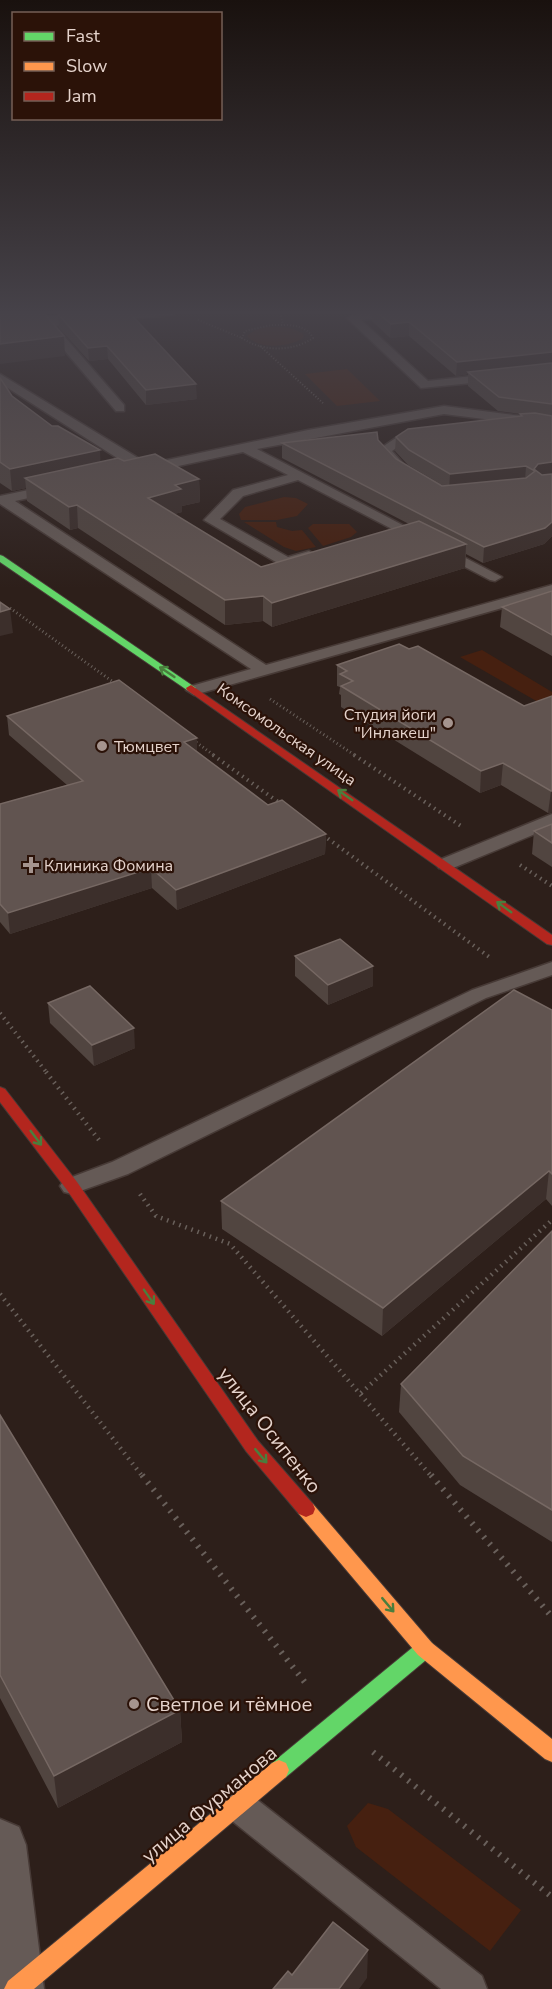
<svg xmlns="http://www.w3.org/2000/svg" width="552" height="1989" font-family="'Nunito Sans',sans-serif">
	<style>
		.green { fill: #462010 }
		.lines { fill: none; stroke-linecap: round; stroke-linejoin: round }
		.lane-casing { stroke: #473a36; stroke-width: 3 }
		.street-casing { stroke: #473a36; stroke-width: 3 }
		.fast-casing { stroke: #473a36; stroke-width: 2 }
		.slow-casing { stroke: #473a36; stroke-width: 2 }
		.jam-casing { stroke: #473a36; stroke-width: 2 }
		.path-far4 { stroke: #69605b; stroke-width: 2; stroke-dasharray: 1 2; stroke-linecap: butt }
		.path-far3 { stroke: #69605b; stroke-width: 3; stroke-dasharray: 1 3; stroke-linecap: butt }
		.path-far2 { stroke: #69605b; stroke-width: 4; stroke-dasharray: 1.5 4.5; stroke-linecap: butt }
		.path-far1 { stroke: #69605b; stroke-width: 4.5; stroke-dasharray: 1.5 5; stroke-linecap: butt }
		.path { stroke: #69605b; stroke-width: 6; stroke-dasharray: 2 7; stroke-linecap: butt }
		.lane { fill: #655a56; fill-rule: evenodd }
		.street { fill: #655a56; fill-rule: evenodd }
		.fast { fill: #63d668; fill-rule: evenodd }
		.slow { fill: #ff974d; fill-rule: evenodd }
		.jam { fill: #b3261e; fill-rule: evenodd }
		.wall { fill: #514540 }
		.shaded-wall { fill: #3c2f2b }
		.building { fill: #615450; stroke: #766863; stroke-width: 1.5 }
		.oneway { stroke: #4a7e3d }
		.poi-dot { fill: #a5948e; stroke: #2b1208; stroke-width: 2 }
		.labels { text-anchor: middle; stroke-width: 4.5; stroke-linejoin: round; paint-order: stroke }
		.poi-label { font-size: 16px; fill: #e5d3cc; stroke: #2b1208; text-anchor: start }
		.street-label { font-size: 16px; fill: #e5d3cc; stroke: #2b1208 }
		.near-street-label { font-size: 20px; fill: #e5d3cc; stroke: #2b1208 }
		.near-poi-label { font-size: 20px; fill: #e5d3cc; stroke: #2b1208; text-anchor: start }
	</style>
	<rect width="100%" height="100%" fill="#2d1f1a"/>
	<g class="green">
		<path d="M268,327C280,327 294,326 304,335L303,338C290,347 259,350 247,336L255,330Z"/>
		<polygon points="347,369 380,401 337,406 305,374"/>
		<polygon points="284,497 296,498 308,504 297,516 277,520 241,520 239,514 245,507"/>
		<polygon points="244,522 276,522 277,527 292,531 302,530 316,547 296,551 284,547"/>
		<polygon points="313,524 349,524 357,532 351,537 323,546 308,528"/>
		<polygon points="482,650 552,692 552,710 460,657"/>
		<polygon points="368,1803 388,1809 521,1910 490,1951 356,1847 347,1826"/>
	</g>
	<g class="lines">
		<defs>
			<g id="lane">
				<polygon points="395,310 434,310 429,313 361,320 428,381 552,367 552,375 421,388 347,318 352,315"/>
				<polygon points="46,319 50,320 124,405 124,411 116,411 42,324 41,322"/>
				<polygon points="0,374 148,464 308,430 444,406 537,418 539,421 537,424 533,425 444,414 257,449 502,577 495,581 490,580 298,480 243,496 220,519 288,557 309,551 316,555 314,558 286,566 281,565 204,520 233,490 288,475 243,452 146,473 139,472 0,383"/>
				<polygon points="421,430 427,434 425,437 410,439 392,451 407,468 400,472 395,471 378,450 403,433"/>
				<polygon points="52,485 59,489 57,492 15,501 266,665 552,585 552,594 194,695 186,690 188,687 251,669 0,504 0,496"/>
				<polygon points="552,814 552,827 453,868 439,868 436,864 439,860"/>
				<polygon points="552,962 552,975 486,998 128,1174 72,1194 64,1192 60,1186 64,1180 112,1162 472,990"/>
				<polygon points="238,1789 250,1794 482,1976 487,1989 441,1989 226,1816 221,1805 226,1794"/>
			</g>
			<g id="street">
				<polygon points="114,310 180,310 172,315 0,331 0,321"/>
				<polygon points="0,1819 19,1827 26,1845 44,1989 0,1989"/>
			</g>
			<g id="fast">
				<polygon points="0,555 3,556 196,688 191,691 187,690 0,562"/>
				<polygon points="425,1640 432,1643 435,1649 432,1655 286,1777 279,1780 272,1777 269,1770 272,1763 418,1643"/>
			</g>
			<g id="slow">
				<polygon points="306,1501 313,1504 432,1643 552,1739 552,1762 545,1759 418,1655 299,1514 297,1509 299,1504"/>
				<polygon points="279,1760 286,1763 289,1770 286,1777 34,1989 4,1989 8,1981 272,1763"/>
			</g>
			<g id="jam">
				<polygon points="191,685 552,935 552,945 547,944 187,690 186,688"/>
				<polygon points="0,1087 5,1089 77,1182 258,1441 313,1504 315,1509 313,1514 306,1517 299,1514 246,1451 67,1190 0,1102"/>
			</g>
		</defs>
		<use href="#lane" class="lane-casing"/>
		<use href="#street" class="street-casing"/>
		<use href="#fast" class="fast-casing"/>
		<use href="#slow" class="slow-casing"/>
		<use href="#jam" class="jam-casing"/>
		<g class="path-far4">
			<polyline points="280,310 283,325"/>
			<polyline points="198,320 242,338"/>
			<path d="M272,325C287,325 305,323 313,338C293,352 262,352 242,338L245,331Z"/>
			<polyline points="260,346 324,404"/>
		</g>
		<g class="path-far3">
			<polyline points="10,608 116,684"/>
			<polyline points="270,699 356,756"/>
			<polyline points="193,740 215,756"/>
		</g>
		<g class="path-far2">
			<polyline points="213,755 281,804"/>
			<polyline points="354,755 461,826"/>
			<polyline points="323,835 492,959"/>
			<polyline points="520,865 552,886"/>
			<polyline points="0,1013 47,1073"/>
		</g>
		<g class="path-far1">
			<polyline points="46,1072 99,1140"/>
			<polyline points="140,1194 156,1216 230,1244 432,1477"/>
			<polyline points="0,1294 143,1477"/>
			<polyline points="361,1393 552,1220"/>
		</g>
		<g class="path">
			<polyline points="142,1475 307,1685"/>
			<polyline points="431,1475 552,1617"/>
			<polyline points="373,1752 552,1897"/>
		</g>
		<use href="#lane" class="lane"/>
		<use href="#street" class="street"/>
		<use href="#fast" class="fast"/>
		<use href="#slow" class="slow"/>
		<use href="#jam" class="jam"/>
	</g>
	<g class="wall">
		<polygon points="360,310 552,310 552,536 544,544 483,563 466,554 465,568 272,627 263,621 225,625 78,528 70,530 27,501 26,488 12,491 0,483 0,378 12,396 101,462 124,461 199,479 200,502 182,506 182,512 174,514 261,567 409,524 282,458 282,443 378,440 396,459 442,485 408,465 395,451 396,437 520,417 521,414 498,411 468,386 468,374 456,376 409,336 390,338 372,321 372,310 362,312"/>
		<polygon points="58,314 197,399 146,405 108,359 89,361 59,328"/>
		<polygon points="552,591 552,656 500,627 502,607"/>
		<polygon points="409,649 524,706 552,696 552,812 548,813 501,785 480,793 341,707 341,695 339,694 340,687 337,686 337,665"/>
		<polygon points="7,716 197,738 197,752 268,805 326,834 325,854 177,910 152,888 10,934 0,922 0,804 67,785 9,735"/>
		<polygon points="552,824 552,867 532,854 534,831"/>
		<polygon points="295,956 373,966 373,986 328,1005 295,976"/>
		<polygon points="48,1003 135,1048 94,1066 50,1023"/>
		<polygon points="552,1010 552,1206 546,1199 382,1336 222,1229 221,1201"/>
		<polygon points="552,1231 552,1542 460,1485 399,1412 401,1384"/>
		<polygon points="0,1415 180,1710 182,1742 58,1808 0,1698"/>
	</g>
	<g class="shaded-wall">
		<polygon points="0,310 89,310 0,319"/>
		<polygon points="409,322 409,336 390,338 391,324"/>
		<polygon points="64,336 65,356 0,364 0,344"/>
		<polygon points="107,346 108,359 89,361 88,348"/>
		<polygon points="552,352 552,365 468,372 468,374 456,376 457,362"/>
		<polygon points="196,384 197,399 146,405 146,390"/>
		<polygon points="100,450 101,472 25,478 26,488 12,491 10,469"/>
		<polygon points="552,462 552,477 537,479 535,471 534,469 538,464"/>
		<polygon points="526,466 525,481 449,490 450,474"/>
		<polygon points="199,479 200,502 182,506 182,512 149,521 148,498 175,485"/>
		<polygon points="77,505 78,528 70,530 69,507"/>
		<polygon points="552,522 552,536 544,544 483,563 484,547"/>
		<polygon points="466,544 465,568 272,627 272,603"/>
		<polygon points="263,596 263,621 225,625 225,600"/>
		<polygon points="10,609 13,633 0,636 0,612"/>
		<polygon points="197,738 197,757 184,742"/>
		<polygon points="503,763 501,785 480,793 481,771"/>
		<polygon points="551,791 552,791 552,812 548,813"/>
		<polygon points="326,834 325,854 177,910 176,890"/>
		<polygon points="151,868 152,888 10,934 8,913"/>
		<polygon points="373,966 373,986 328,1005 328,985"/>
		<polygon points="134,1028 135,1048 94,1066 92,1045"/>
		<polygon points="549,1171 546,1199 382,1336 383,1308"/>
		<polygon points="180,1710 182,1742 58,1808 54,1776"/>
		<polygon points="368,1950 367,1978 359,1989 339,1989"/>
	</g>
	<g class="building">
		<polygon points="41,310 64,336 0,344 0,314"/>
		<polygon points="104,310 127,310 196,384 146,390 107,346 88,348 58,314"/>
		<polygon points="375,310 552,310 552,352 457,362 409,322 391,324"/>
		<polygon points="552,363 552,404 499,397 468,372"/>
		<polygon points="0,378 12,396 52,426 58,426 100,450 10,469 0,462"/>
		<polygon points="535,413 552,416 552,462 538,464 534,469 542,475 552,474 552,522 545,528 484,547 282,443 377,432 378,440 396,459 442,486 526,478 535,471 526,466 450,474 409,450 396,437 408,429 522,416 520,414"/>
		<polygon points="155,454 199,479 175,485 181,489 148,498 261,567 419,521 466,544 272,603 263,596 225,600 77,505 69,507 25,478 118,458 124,461"/>
		<polygon points="552,591 552,635 502,607"/>
		<polygon points="0,602 10,609 0,612"/>
		<polygon points="399,644 409,649 418,646 524,706 552,696 552,791 551,791 503,763 481,771 341,686 353,681 340,674 347,671 337,665"/>
		<polygon points="119,680 197,738 184,742 268,805 282,800 326,834 176,890 151,868 8,913 0,904 0,804 83,781 7,716"/>
		<polygon points="552,824 552,843 534,831"/>
		<polygon points="340,939 373,966 328,985 295,956"/>
		<polygon points="90,986 134,1028 92,1045 48,1003"/>
		<polygon points="514,990 552,1010 552,1174 549,1171 383,1308 221,1201"/>
		<polygon points="552,1231 552,1510 463,1456 401,1384"/>
		<polygon points="0,1415 180,1710 54,1776 0,1675"/>
		<polygon points="333,1922 368,1950 339,1989 273,1989 288,1971 292,1975"/>
	</g>
	<defs><path id="oneway-shaft" d="M-6 0H5M1.5-3L5.5 0L1.5 3" fill="none" stroke-width="1.6" stroke-linecap="round" stroke-linejoin="round" transform="scale(1.5)"/></defs>
	<g class="oneway">
		<use href="#oneway-shaft" transform="translate(167 672) rotate(-146)"/>
		<use href="#oneway-shaft" transform="translate(345 795) rotate(-145)"/>
		<use href="#oneway-shaft" transform="translate(504 907) rotate(-144)"/>
		<use href="#oneway-shaft" transform="translate(36 1138) rotate(53)"/>
		<use href="#oneway-shaft" transform="translate(149 1297) rotate(55)"/>
		<use href="#oneway-shaft" transform="translate(261 1456) rotate(50)"/>
		<use href="#oneway-shaft" transform="translate(388 1605) rotate(50)"/>
	</g>
	<linearGradient id="sky" x2="0" y2="1"><stop stop-color="#19110e"/><stop offset="0.53" stop-color="#464249"/><stop offset="1" stop-color="#464249" stop-opacity="0"/></linearGradient>
	<rect width="552" height="589" fill="url(#sky)"/>
	<g class="poi-dot">
		<circle cx="448" cy="723" r="6"/>
		<circle cx="102" cy="746" r="6"/>
		<path d="M28 856h6v6h6v6h-6v6h-6v-6h-6v-6h6z"/>
		<circle cx="134" cy="1704" r="6"/>
	</g>
	<g class="labels">
		<g class="poi-label">
			<text x="436" y="720" text-anchor="end">Студия йоги<tspan x="436" dy="18">"Инлакеш"</tspan></text>
			<text x="114" y="752">Тюмцвет</text>
			<text x="44" y="871">Клиника Фомина</text>
		</g>
		<g class="street-label">
			<text transform="translate(287 734) rotate(35)" y="6">Комсомольская улица</text>
		</g>
		<g class="near-street-label">
			<text transform="translate(270 1430) rotate(52)" y="7">улица Осипенко</text>
			<text transform="translate(209 1804) rotate(-40)" y="7">улица Фурманова</text>
		</g>
		<g class="near-poi-label">
			<text x="146" y="1711">Светлое и тёмное</text>
		</g>
	</g>
	<rect x="12" y="12" width="210" height="108" fill="#2b1208" stroke="#755f56" stroke-width="1.5"/>
	<rect x="24" y="32" width="30" height="9" fill="#63d668" stroke="#755f56" stroke-width="1.5"/>
	<text x="66" y="42" font-size="18" fill="#e5d3cc">Fast</text>
	<rect x="24" y="62" width="30" height="9" fill="#ff974d" stroke="#755f56" stroke-width="1.5"/>
	<text x="66" y="72" font-size="18" fill="#e5d3cc">Slow</text>
	<rect x="24" y="92" width="30" height="9" fill="#b3261e" stroke="#755f56" stroke-width="1.5"/>
	<text x="66" y="102" font-size="18" fill="#e5d3cc">Jam</text>
</svg>
